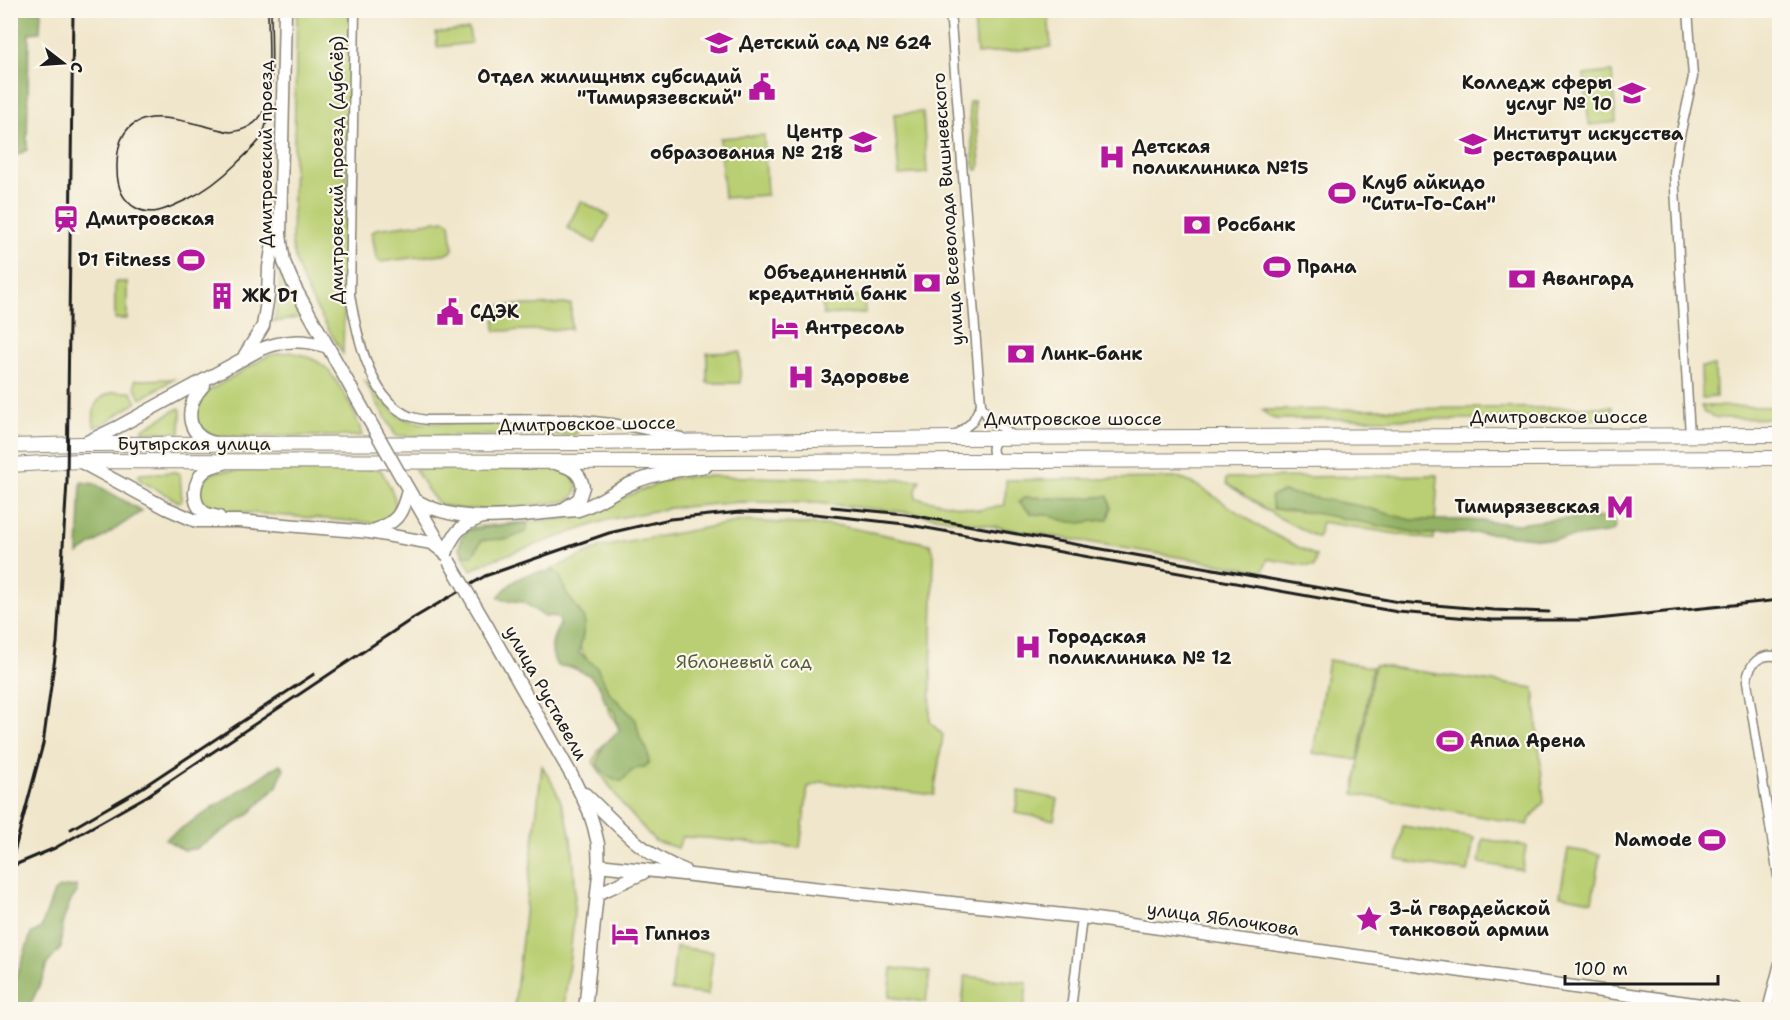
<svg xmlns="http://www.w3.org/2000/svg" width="1790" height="1020" font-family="'Shantell Sans',sans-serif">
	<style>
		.green { fill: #bacf73; stroke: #6b7648; stroke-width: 1.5 }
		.forest { fill: #93b265; stroke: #586740; stroke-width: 1.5 }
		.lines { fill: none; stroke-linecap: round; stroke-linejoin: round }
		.street-casing { stroke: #868174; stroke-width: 11 }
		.secondary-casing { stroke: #868174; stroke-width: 15 }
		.primary-casing { stroke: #868174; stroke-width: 16 }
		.street { stroke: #fff; stroke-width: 8 }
		.secondary { stroke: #fff; stroke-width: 12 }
		.primary { stroke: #fff; stroke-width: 14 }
		.tram { stroke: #1c1c1c; stroke-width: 1.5 }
		.rail { stroke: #1c1c1c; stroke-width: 3 }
		.secondary-bridge-casing { stroke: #868174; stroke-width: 15; stroke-linecap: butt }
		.secondary-bridge { stroke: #fff; stroke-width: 12 }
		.labels { text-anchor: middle; stroke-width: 4.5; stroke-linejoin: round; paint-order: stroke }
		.poi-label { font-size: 18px; font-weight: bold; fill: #1c1c1c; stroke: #fbf7ec; text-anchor: start }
		.street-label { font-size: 18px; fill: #1c1c1c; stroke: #fbf7ec }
		.park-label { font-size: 18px; fill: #535b3a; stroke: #fbf7ec }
	</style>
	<rect width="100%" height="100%" fill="#fbf7ec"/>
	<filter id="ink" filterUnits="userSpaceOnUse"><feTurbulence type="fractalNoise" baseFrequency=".0167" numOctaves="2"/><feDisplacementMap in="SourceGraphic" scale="12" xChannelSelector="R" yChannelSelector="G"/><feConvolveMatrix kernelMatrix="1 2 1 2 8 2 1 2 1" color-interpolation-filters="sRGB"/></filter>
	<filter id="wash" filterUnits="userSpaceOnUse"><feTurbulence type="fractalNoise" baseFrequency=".008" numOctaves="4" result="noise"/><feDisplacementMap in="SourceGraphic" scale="24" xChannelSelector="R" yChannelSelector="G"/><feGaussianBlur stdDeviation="1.35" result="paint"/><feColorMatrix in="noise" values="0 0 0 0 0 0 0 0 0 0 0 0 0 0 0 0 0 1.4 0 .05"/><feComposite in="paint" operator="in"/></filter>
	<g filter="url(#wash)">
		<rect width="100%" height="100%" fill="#f0e6cb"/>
		<g class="green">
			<path d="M297,11H350L343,354C323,319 299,285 292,245Z"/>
			<polygon points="1048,11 1051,47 977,54 974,18"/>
			<polygon points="469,29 471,43 437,47 436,33"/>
			<polygon points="1612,72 1616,122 1589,125 1584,75"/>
			<polygon points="974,101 980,164 978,170 976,170 974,165 969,104 969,102"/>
			<polygon points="923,112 927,173 899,175 894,114"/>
			<polygon points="764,135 767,195 724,198 720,138"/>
			<polygon points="581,201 609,216 595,243 567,228"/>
			<polygon points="445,220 450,223 453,249 450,253 380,262 376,257 372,233 376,229"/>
			<polygon points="279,269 282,277 303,317 274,322 279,296"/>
			<rect x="115" y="282" width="12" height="37"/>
			<polygon points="864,296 865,313 823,315 822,298"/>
			<polygon points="571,304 571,329 495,331 494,306"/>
			<path d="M290,352C322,358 330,369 346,397C353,410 359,421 362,436L219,437C195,432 187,410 205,393L269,355Z"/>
			<polygon points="740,352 740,383 707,383 707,353"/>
			<polygon points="1715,366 1716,397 1702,398 1701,367"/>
			<polygon points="174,379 141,399 135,387 135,380"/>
			<path d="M364,380C388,398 385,418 421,423L575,424L579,430L575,435L396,436Z"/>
			<path d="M114,392H131L137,402L103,424L94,427C92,409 94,397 114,392Z"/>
			<polygon points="1701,406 1779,407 1779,419 1718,418 1704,413"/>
			<polygon points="1612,407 1612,419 1276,419 1270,417 1262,410"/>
			<polygon points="179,408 181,410 180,433 143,432 143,429"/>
			<path d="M380,469C391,487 410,517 376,523L212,510L203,505C195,488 203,475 220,471Z"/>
			<path d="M415,469H563L569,471L578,486L574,496L567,501C539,504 462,517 439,503C428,495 422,480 415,469Z"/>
			<polygon points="177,472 180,474 182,501 179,502 141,481 138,477 140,474"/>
			<polygon points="1438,475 1434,540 1322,522 1318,538 1274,515 1227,484 1226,480 1227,478"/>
			<path d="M693,476L920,480L916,490V498L979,510L1005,505L1006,480L1180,478L1200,487L1263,529L1316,556L1314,567L1268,559L1263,571L912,513L817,503L740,502L670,508L607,520L486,562L471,570C461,551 451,541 472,527L573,518L669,479Z"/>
			<polygon points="742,521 841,526 930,544 934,555 930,722 943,735 934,795 822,782 808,787 800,848 708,838 682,837 678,848 655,841 621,803 593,762 600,748 622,733 610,713 602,686 545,587 550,570 602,547"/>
			<polygon points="1328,660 1372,667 1358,760 1313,753"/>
			<polygon points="1374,665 1534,688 1544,802 1530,819 1528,825 1354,794"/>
			<path d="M542,766C592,838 572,928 564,1009H514Z"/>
			<polygon points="1019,791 1058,799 1054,820 1015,813"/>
			<polygon points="1403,826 1474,838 1468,872 1397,860"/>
			<polygon points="1483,839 1526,846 1522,870 1479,863"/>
			<polygon points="1568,849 1600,854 1592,901 1560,895"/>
			<polygon points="676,947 713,952 708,995 671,990"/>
			<polygon points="892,968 930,972 926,1002 889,997"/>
			<polygon points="965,976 1027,983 1024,1009 989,1010 962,1006"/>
		</g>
		<g class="forest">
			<polygon points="11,10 41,11 40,32 29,33 27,150 11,158"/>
			<polygon points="81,482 95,484 142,511 78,554"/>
			<polygon points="1283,492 1360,506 1411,520 1468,520 1519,524 1556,519 1614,517 1616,526 1612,532 1553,540 1487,533 1423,534 1314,513 1273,509 1271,496"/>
			<polygon points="1108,496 1111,508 1108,519 1081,523 1065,521 1048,515 1032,514 1019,502 1025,497 1073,499"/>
			<polygon points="524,523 528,525 525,532 509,539 482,540 473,555 465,555 459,548 461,538 468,530"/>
			<path d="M555,571L560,576L567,594L583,616L585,624L579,653L597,667L609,692L636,720L640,739L647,749L649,762L645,767C634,766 629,773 622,781C609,781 605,773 597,765L603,745L619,731L615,713L605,702L600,687L589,675L571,667L557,666C549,651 551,639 560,625L559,618L553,616L545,617L523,602L504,600L498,597C516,575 528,572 555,571Z"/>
			<polygon points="280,764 284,768 277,786 248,815 195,849 183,850 165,839"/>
			<polygon points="76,886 77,892 70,902 62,924 61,948 47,964 42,980 28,1009 11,1009 11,986 20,967 31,934 41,928 54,892 59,888"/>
		</g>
	</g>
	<g filter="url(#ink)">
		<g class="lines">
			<defs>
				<g id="street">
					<path d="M355,10L350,295C356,331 369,396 405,414C412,418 420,419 427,420L575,419L612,423L681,437"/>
					<polyline points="950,10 981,405 989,419 1012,435"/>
					<polyline points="1688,10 1693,77 1678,145 1674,172 1690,435"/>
					<polyline points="955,436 972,422 981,405"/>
					<path d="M1000,460C990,455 990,444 1000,438"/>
					<path d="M1780,657C1761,652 1748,663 1747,682L1780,889"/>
					<polyline points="1071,1010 1082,917"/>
					<polyline points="1767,1010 1780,959"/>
				</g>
				<g id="secondary">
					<polyline points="285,10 280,235 284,262 296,290 369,420"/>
					<polyline points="245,355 263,326 268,296 269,267 275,232"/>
					<path d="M204,385C185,404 183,436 215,443"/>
					<path d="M85,443L116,428L261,349C284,340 304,339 328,347"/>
					<polyline points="79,461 166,508 196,521 238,521 369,532 432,543 446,554"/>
					<path d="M558,464C572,468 580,472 583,487L579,499L562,510"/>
					<polyline points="403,480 443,549"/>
					<path d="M414,499C461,529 525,513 578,510C598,504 613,491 632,483C655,473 681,470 706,466"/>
					<path d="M219,517C215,516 209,515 205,513C190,504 193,479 206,470C211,466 218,465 224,463"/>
					<path d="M370,532C396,523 402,516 408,490"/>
					<path d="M446,554C452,535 460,525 480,518"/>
					<polyline points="487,626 572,776 589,811 594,827 598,844 599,874 585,1010"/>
					<path d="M585,794C616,823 642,855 684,870"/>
					<polyline points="598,865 1082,917 1736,1010"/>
					<polyline points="597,894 643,873"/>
				</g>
				<g id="primary">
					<polyline points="10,446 81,444 585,443 950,438 1780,435"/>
					<polyline points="10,465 79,461 724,462 1780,458"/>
				</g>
			</defs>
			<use href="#street" class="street-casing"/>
			<use href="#secondary" class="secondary-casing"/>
			<use href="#primary" class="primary-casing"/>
			<use href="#street" class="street"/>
			<use href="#secondary" class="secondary"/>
			<use href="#primary" class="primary"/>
			<path class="tram" d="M268,10C268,34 272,91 264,110C258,124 244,131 230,132C183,122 115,92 117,169C117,185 121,200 136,208C154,218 172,206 188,199C207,190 221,179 236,164C244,156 255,147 261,138C276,108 271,45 271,10"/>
			<g class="rail">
				<polyline points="832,507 905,514 1399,602 1494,610 1549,612"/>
				<polyline points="71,829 140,789 314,674"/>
				<polyline points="10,867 55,848 147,796 412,619 485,576 609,533 670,519 740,512 815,514 904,524 1398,612 1492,620 1588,620 1780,600"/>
				<polyline points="10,867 43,744 57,643 67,482 73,10"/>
			</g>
			<defs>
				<g id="secondary-bridge">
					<polyline points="369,420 403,480"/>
					<polyline points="449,561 487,626"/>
				</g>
			</defs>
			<use href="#secondary-bridge" class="secondary-bridge-casing"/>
			<use href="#secondary-bridge" class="secondary-bridge"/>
		</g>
	</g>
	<defs>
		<symbol id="school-bare" viewBox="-9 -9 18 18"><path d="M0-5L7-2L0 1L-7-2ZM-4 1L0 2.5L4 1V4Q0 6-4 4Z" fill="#b5179e" stroke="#fbf7ec" stroke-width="2.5" paint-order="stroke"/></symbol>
		<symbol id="civic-bare" viewBox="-9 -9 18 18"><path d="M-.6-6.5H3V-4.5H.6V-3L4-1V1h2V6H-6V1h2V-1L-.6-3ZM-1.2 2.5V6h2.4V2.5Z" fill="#b5179e" stroke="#fbf7ec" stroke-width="2.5" paint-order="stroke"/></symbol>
		<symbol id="university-bare" viewBox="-9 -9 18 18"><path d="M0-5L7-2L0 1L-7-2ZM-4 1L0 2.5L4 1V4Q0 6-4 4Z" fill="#b5179e" stroke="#fbf7ec" stroke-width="2.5" paint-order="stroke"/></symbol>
		<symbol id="hospital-bare" viewBox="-9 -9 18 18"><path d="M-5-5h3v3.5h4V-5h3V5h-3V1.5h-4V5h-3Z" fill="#b5179e" stroke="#fbf7ec" stroke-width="2.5" paint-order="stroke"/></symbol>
		<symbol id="stadium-bare" viewBox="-9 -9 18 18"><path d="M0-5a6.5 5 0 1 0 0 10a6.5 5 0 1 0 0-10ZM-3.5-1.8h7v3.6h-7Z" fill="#b5179e" stroke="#fbf7ec" stroke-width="2.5" paint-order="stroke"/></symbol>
		<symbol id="station-bare" viewBox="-9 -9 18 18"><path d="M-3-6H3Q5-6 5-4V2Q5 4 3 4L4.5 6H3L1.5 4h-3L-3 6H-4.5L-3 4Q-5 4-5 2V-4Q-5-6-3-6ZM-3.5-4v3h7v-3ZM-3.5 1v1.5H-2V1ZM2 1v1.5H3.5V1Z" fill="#b5179e" stroke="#fbf7ec" stroke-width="2.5" paint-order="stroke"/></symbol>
		<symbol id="bank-bare" viewBox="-9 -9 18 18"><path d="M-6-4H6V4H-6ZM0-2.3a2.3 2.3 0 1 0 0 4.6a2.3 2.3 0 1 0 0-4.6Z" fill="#b5179e" stroke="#fbf7ec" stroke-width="2.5" paint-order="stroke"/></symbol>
		<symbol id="building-bare" viewBox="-9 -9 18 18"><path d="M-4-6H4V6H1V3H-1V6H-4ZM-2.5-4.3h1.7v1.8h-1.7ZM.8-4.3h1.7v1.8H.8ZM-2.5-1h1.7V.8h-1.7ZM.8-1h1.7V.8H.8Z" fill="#b5179e" stroke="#fbf7ec" stroke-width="2.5" paint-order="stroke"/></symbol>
		<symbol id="hotel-bare" viewBox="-9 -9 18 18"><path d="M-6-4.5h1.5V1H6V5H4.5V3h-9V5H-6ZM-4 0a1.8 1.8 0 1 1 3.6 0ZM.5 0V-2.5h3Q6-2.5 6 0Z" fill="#b5179e" stroke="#fbf7ec" stroke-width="2.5" paint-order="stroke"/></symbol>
		<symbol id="metro-bare" viewBox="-9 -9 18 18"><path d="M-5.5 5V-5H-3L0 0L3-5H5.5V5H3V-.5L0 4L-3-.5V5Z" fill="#b5179e" stroke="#fbf7ec" stroke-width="2.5" paint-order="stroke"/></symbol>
		<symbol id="sight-bare" viewBox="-9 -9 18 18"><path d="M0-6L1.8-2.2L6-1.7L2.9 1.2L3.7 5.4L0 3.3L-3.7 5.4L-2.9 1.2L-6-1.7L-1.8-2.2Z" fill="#b5179e" stroke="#fbf7ec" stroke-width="2.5" paint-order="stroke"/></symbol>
	</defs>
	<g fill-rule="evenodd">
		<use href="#school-bare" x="700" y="24" width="38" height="38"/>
		<use href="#civic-bare" x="743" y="68" width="38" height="38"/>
		<use href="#university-bare" x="1613" y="74" width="38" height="38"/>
		<use href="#school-bare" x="844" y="123" width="38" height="38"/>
		<use href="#university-bare" x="1454" y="125" width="38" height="38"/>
		<use href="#hospital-bare" x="1093" y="138" width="38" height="38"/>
		<use href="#stadium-bare" x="1323" y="174" width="38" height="38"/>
		<use href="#station-bare" x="47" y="200" width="38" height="38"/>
		<use href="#bank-bare" x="1178" y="206" width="38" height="38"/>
		<use href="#stadium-bare" x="172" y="241" width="38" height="38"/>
		<use href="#stadium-bare" x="1258" y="248" width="38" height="38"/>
		<use href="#bank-bare" x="1503" y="260" width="38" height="38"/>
		<use href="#bank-bare" x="908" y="264" width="38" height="38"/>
		<use href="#building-bare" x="203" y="277" width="38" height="38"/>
		<use href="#civic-bare" x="431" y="293" width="38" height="38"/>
		<use href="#hotel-bare" x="766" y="309" width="38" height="38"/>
		<use href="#bank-bare" x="1002" y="335" width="38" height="38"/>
		<use href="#hospital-bare" x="782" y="358" width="38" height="38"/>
		<use href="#metro-bare" x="1601" y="488" width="38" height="38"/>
		<use href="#hospital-bare" x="1009" y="628" width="38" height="38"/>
		<use href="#stadium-bare" x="1431" y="722" width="38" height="38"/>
		<use href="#stadium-bare" x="1693" y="821" width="38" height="38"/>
		<use href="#sight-bare" x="1350" y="900" width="38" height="38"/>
		<use href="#hotel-bare" x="606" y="915" width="38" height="38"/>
	</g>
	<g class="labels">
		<g class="poi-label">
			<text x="739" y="49">Детский сад № 624</text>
			<text x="742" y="83" text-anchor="end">Отдел жилищных субсидий<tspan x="742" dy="21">"Тимирязевский"</tspan></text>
			<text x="1612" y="89" text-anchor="end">Колледж сферы<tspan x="1612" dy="21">услуг № 10</tspan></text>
			<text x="843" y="138" text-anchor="end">Центр<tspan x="843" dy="21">образования № 218</tspan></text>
			<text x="1493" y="140">Институт искусства<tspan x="1493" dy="21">реставрации</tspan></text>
			<text x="1132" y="153">Детская<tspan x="1132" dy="21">поликлиника №15</tspan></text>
			<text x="1362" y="189">Клуб айкидо<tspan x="1362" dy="21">"Сити-Го-Сан"</tspan></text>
			<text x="86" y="225">Дмитровская</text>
			<text x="1217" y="231">Росбанк</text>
			<text x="171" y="266" text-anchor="end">D1 Fitness</text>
			<text x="1297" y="273">Прана</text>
			<text x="907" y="279" text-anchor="end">Объединенный<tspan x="907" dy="21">кредитный банк</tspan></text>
			<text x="1542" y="285">Авангард</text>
			<text x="242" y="302">ЖК D1</text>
			<text x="470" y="318">СДЭК</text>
			<text x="805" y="334">Антресоль</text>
			<text x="1041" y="360">Линк-банк</text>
			<text x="821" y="383">Здоровье</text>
			<text x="1600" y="513" text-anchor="end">Тимирязевская</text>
			<text x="1048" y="643">Городская<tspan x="1048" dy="21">поликлиника № 12</tspan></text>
			<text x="1470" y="747">Апиа Арена</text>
			<text x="1692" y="846" text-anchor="end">Namode</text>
			<text x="1389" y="915">3-й гвардейской<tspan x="1389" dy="21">танковой армии</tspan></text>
			<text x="645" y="940">Гипноз</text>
		</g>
		<g class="street-label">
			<text transform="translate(266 154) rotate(-90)" y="6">Дмитровский проезд</text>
			<text transform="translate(337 170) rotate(-90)" y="6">Дмитровский проезд (дублёр)</text>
			<text transform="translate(948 209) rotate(-94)" y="6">улица Всеволода Вишневского</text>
			<text x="1559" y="423">Дмитровское шоссе</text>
			<text x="1073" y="425">Дмитровское шоссе</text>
			<text transform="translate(587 424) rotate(-1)" y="6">Дмитровское шоссе</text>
			<text x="194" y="450">Бутырская улица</text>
			<text transform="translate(546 693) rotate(61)" y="6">улица Руставели</text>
			<text transform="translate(1223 919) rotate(8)" y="6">улица Яблочкова</text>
		</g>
		<g class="park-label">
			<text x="744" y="668">Яблоневый сад</text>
		</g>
	</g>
	<rect width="1790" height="1020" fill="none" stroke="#fbf7ec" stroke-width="36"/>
	<g transform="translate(63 63) rotate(107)" stroke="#fbf7ec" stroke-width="4.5" paint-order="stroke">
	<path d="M0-4.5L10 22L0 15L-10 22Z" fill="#1c1c1c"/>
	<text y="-9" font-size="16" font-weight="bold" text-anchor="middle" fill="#1c1c1c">С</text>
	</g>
	<path d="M1565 975v9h153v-9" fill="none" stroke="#1c1c1c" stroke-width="3"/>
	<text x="1574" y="975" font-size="18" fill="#1c1c1c" stroke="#fbf7ec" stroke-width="4.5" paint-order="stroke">100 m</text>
</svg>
